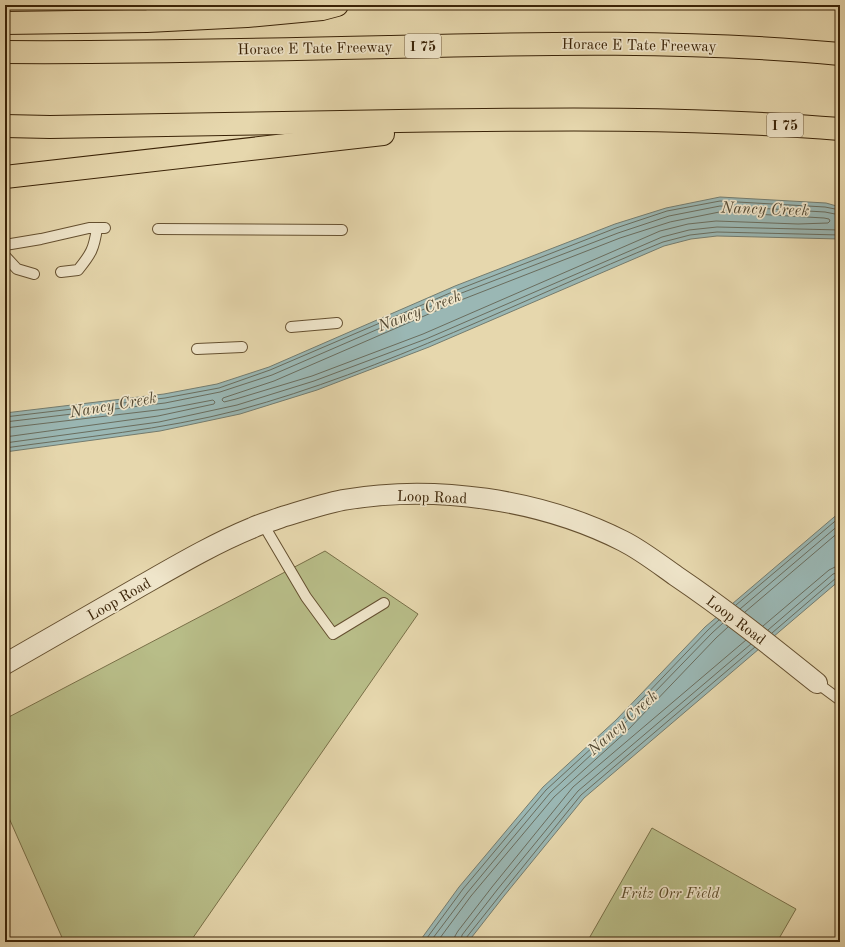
<svg xmlns="http://www.w3.org/2000/svg" width="845" height="947" font-family="'Old Standard TT',serif">
	<style>
		.green { fill: #b8bd88; stroke: #797048 }
		.water { fill: #9ab7b4; stroke: #747c6f }
		.lines { fill: none; stroke-linecap: round; stroke-linejoin: round }
		.shore { stroke: #6a6d5e; stroke-width: 1 }
		.lane-casing { stroke: #655030; stroke-width: 12 }
		.street-casing { stroke: #655030; stroke-width: 22 }
		.highway-casing { stroke: #3a2307; stroke-width: 24 }
		.lane { stroke: #efe5ca; stroke-width: 10 }
		.street { stroke: #efe5ca; stroke-width: 20 }
		.highway { stroke: #e6d7ad; stroke-width: 22 }
		.labels { text-anchor: middle; stroke-width: 3.5; stroke-linejoin: round; paint-order: stroke }
		.shield { fill: #efe5ca; stroke: #705d42; stroke-width: 1 }
		.shield-label { font-size: 14px; font-weight: bold; fill: #3a2307 }
		.street-label { font-size: 15px; fill: #3a2307; stroke: #efe5ca }
		.park-label { font-size: 15px; font-style: italic; fill: #5a4a27; stroke: #efe5ca }
		.water-label { font-size: 16px; font-style: italic; fill: #524832; stroke: #efe5ca }
	</style>
	<rect width="100%" height="100%" fill="#e6d7ad"/>
	<filter id="stains"><feTurbulence type="fractalNoise" baseFrequency=".005" numOctaves="4"/><feColorMatrix values="0 0 0 0 .2 0 0 0 0 .09 0 0 0 0 .02 0 0 0 .5 -.17"/></filter>
	<radialGradient id="worn" r=".72"><stop offset=".6" stop-color="#630" stop-opacity="0"/><stop offset="1" stop-color="#630" stop-opacity=".3"/></radialGradient>
	<g class="green">
		<polygon points="325,551 418,614 190,942 64,942 5,809 5,719"/>
		<polygon points="652,828 796,909 777,942 587,942"/>
	</g>
	<g class="water">
		<polygon points="720,197 826,203 840,207 840,239 717,236 691,239 664,246 429,347 317,390 240,414 160,431 5,452 5,413 164,394 217,384 269,367 455,286 615,224 666,208"/>
		<polygon points="840,512 840,580 584,798 504,896 468,942 419,942 459,887 543,787 616,720 705,627"/>
	</g>
	<g class="lines">
		<g class="shore">
			<polygon points="720,212 824,218 829,219 830,221 828,223 798,224 716,221 688,224 660,231 423,334 312,376 236,399 224,402 222,400 223,398 274,381 461,300 620,238 670,222"/>
			<polyline points="5,417 165,398 219,388 270,370 457,290 616,228 667,211 720,201 825,207 840,210"/>
			<polyline points="5,422 165,403 220,392 272,375 459,294 618,233 669,216 720,206 825,212 840,215"/>
			<polyline points="5,428 166,409 213,400 215,402 214,404 158,416 5,437"/>
			<polyline points="5,443 159,422 237,405 314,381 426,339 662,237 689,230 717,227 840,230"/>
			<path d="M5,448C83,437 162,430 239,410C386,370 523,299 663,242L690,235L717,232L840,235"/>
			<polyline points="736,605 840,517"/>
			<polyline points="740,609 840,524"/>
			<polyline points="745,612 840,531"/>
			<polyline points="763,626 829,570 835,567 840,566"/>
			<polyline points="768,630 833,574 840,572"/>
			<polyline points="772,633 836,578 840,577"/>
			<polyline points="424,942 463,889 546,790 619,723 708,630 719,620"/>
			<polyline points="430,942 467,893 550,793 622,726 712,633 723,623"/>
			<polyline points="437,942 471,896 554,797 627,731 716,638 728,627"/>
			<polyline points="454,942 455,936 458,931 492,887 573,787 746,640"/>
			<polyline points="461,942 462,935 497,890 578,791 751,644"/>
			<polyline points="466,942 466,938 501,894 581,795 755,647"/>
		</g>
		<defs>
			<g id="lane">
				<polyline points="158,229 342,230"/>
				<polyline points="5,245 41,239 89,228 105,228"/>
				<polyline points="5,256 17,269 34,274"/>
				<path d="M61,272L78,270C91,254 94,249 97,228"/>
				<polyline points="291,327 337,323"/>
				<polyline points="197,349 242,347"/>
				<polyline points="263,524 306,597 333,634 384,603"/>
				<polyline points="817,683 840,700"/>
			</g>
			<path id="street" d="M5,664C50,638 94,613 139,587C176,566 213,544 252,528C262,523 272,521 282,517C302,511 323,504 343,500C434,484 540,499 623,541C641,550 659,564 676,576C725,609 771,646 817,683"/>
			<g id="highway">
				<polyline points="5,23 147,21 247,16 322,9 337,5"/>
				<path d="M5,52C134,53 262,50 391,47C541,43 691,40 840,54"/>
				<path d="M5,126L50,127C166,125 283,123 399,121C546,119 693,117 840,129"/>
				<polyline points="5,177 383,134"/>
			</g>
		</defs>
		<use href="#lane" class="lane-casing"/>
		<use href="#street" class="street-casing"/>
		<use href="#highway" class="highway-casing"/>
		<use href="#lane" class="lane"/>
		<use href="#street" class="street"/>
		<use href="#highway" class="highway"/>
	</g>
	<g class="labels">
		<g class="shield">
			<rect x="405" y="34" width="36" height="24" rx="3"/>
			<rect x="767" y="113" width="36" height="24" rx="3"/>
		</g>
		<g class="shield-label">
			<text x="423" y="51">I 75</text>
			<text x="785" y="130">I 75</text>
		</g>
		<g class="street-label">
			<text transform="translate(639 45) rotate(1)" y="5">Horace E Tate Freeway</text>
			<text transform="translate(315 48) rotate(-1)" y="5">Horace E Tate Freeway</text>
			<text transform="translate(432 497) rotate(2)" y="5">Loop Road</text>
			<text transform="translate(119 599) rotate(-30)" y="5">Loop Road</text>
			<text transform="translate(736 620) rotate(37)" y="5">Loop Road</text>
		</g>
		<g class="park-label">
			<text x="670" y="898">Fritz Orr Field</text>
		</g>
		<g class="water-label">
			<text transform="translate(765 208) rotate(2)" y="6">Nancy Creek</text>
			<text transform="translate(419 310) rotate(-21)" y="6">Nancy Creek</text>
			<text transform="translate(113 404) rotate(-10)" y="6">Nancy Creek</text>
			<text transform="translate(622 722) rotate(-42)" y="6">Nancy Creek</text>
		</g>
	</g>
	<rect width="845" height="947" fill="none" stroke="#e6d7ad" stroke-width="20"/>
	<rect x="6" y="6" width="833" height="935" fill="none" stroke="#3a2307" stroke-width="2"/>
	<rect x="10" y="10" width="825" height="927" fill="none" stroke="#3a2307"/>
	<rect width="100%" height="100%" filter="url(#stains)"/>
	<rect width="100%" height="100%" fill="url(#worn)"/>
</svg>
